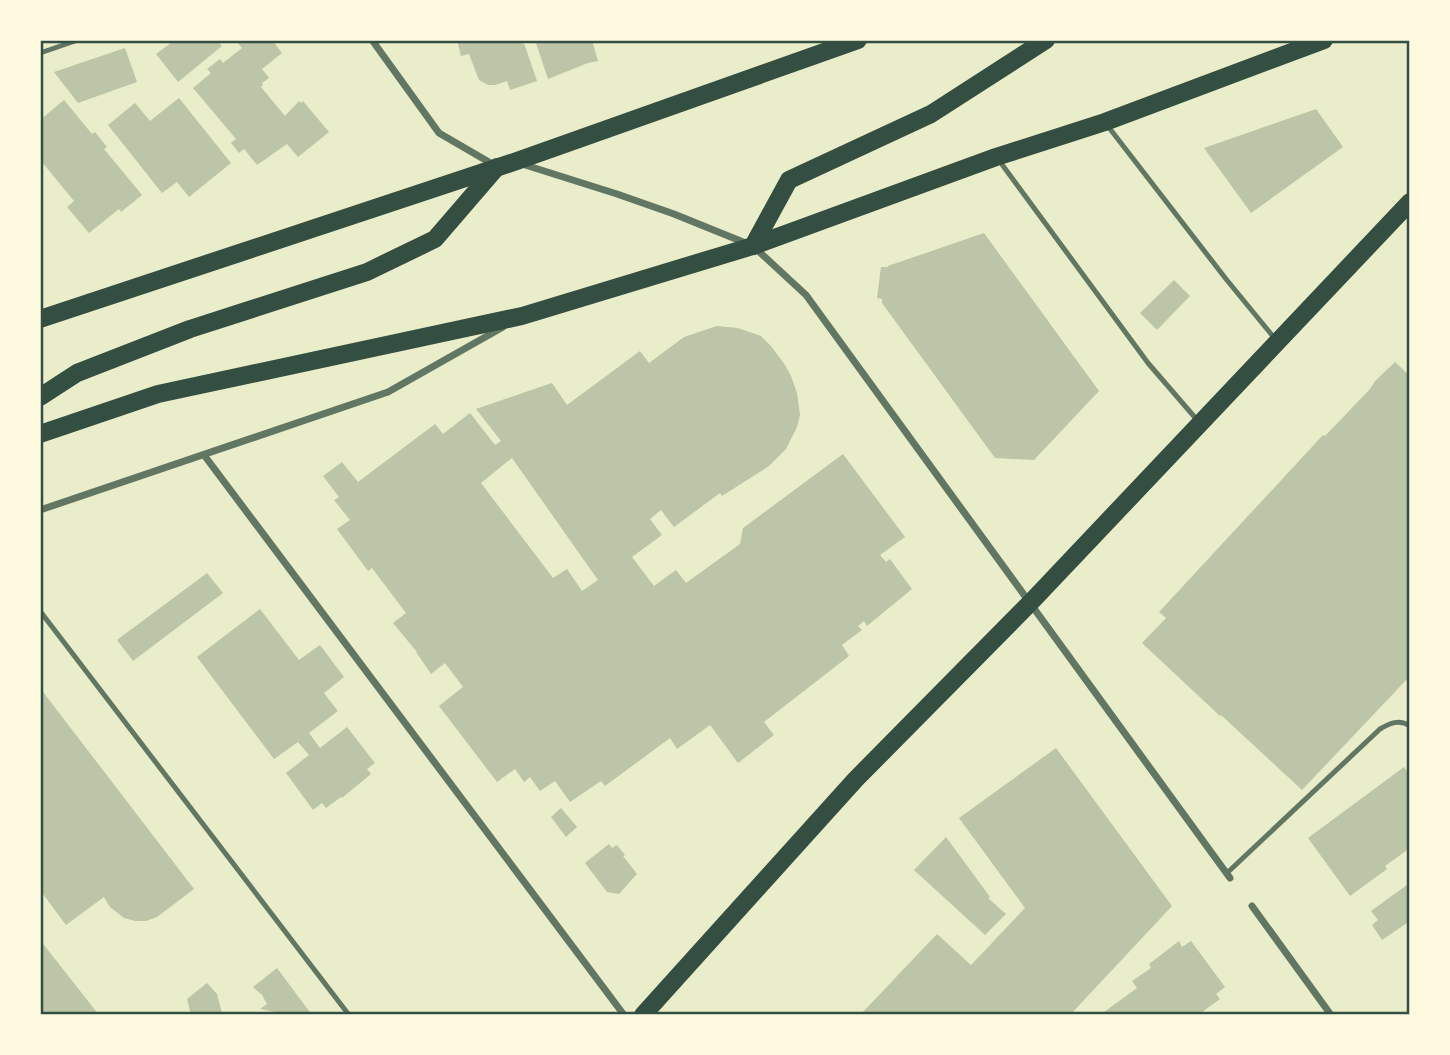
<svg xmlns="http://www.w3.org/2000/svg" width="1450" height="1055" font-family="Helvetica,sans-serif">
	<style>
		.building { fill: #bcc5a7; fill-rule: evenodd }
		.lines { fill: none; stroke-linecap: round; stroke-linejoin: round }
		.service { stroke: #617663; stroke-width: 5 }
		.minor { stroke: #617663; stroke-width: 7 }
		.primary { stroke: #344e41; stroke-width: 18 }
		.neatline { fill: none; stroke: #344e41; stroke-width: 2.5 }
	</style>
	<rect width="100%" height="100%" fill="#e9edc9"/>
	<g class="building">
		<polygon points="175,40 217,40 222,46 178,82 156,54"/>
		<polygon points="235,40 272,40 282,53 262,69 269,78 262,83 263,85 261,87 285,116 299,101 301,103 303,101 329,132 298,157 287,144 257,165 244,149 239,153 231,143 236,139 193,88 211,73 207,69 220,59 223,63 242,48"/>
		<polygon points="457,40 520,40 522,44 524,43 537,81 510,90 507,81 495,85 488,85 479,80 469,54 461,56"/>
		<polygon points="535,40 592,40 598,61 588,63 548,79"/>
		<polygon points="125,48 137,82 78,103 54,72"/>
		<polygon points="179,98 231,163 189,197 177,182 162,193 108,125 135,103 150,121"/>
		<polygon points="64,100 92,134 95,132 107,147 104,149 142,195 121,212 119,209 89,233 67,207 74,201 42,162 40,163 40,120"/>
		<polygon points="1316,109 1343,147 1251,213 1204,148"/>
		<polygon points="984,233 1099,391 1034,460 995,458 882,303 882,299 877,298 881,267 888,267 888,266"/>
		<polygon points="1174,280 1190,296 1157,330 1140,313"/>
		<path d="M717,326L738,328L761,336L771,346L785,365L791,376L797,393L800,415L797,427L786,449L769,466L722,496L720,493L674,527L661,510L650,519L662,535L632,557L654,586L676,570L686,583L740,544L743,528L843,454L905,537L880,555L886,562L890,559L912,589L867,626L864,621L858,626L862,630L842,645L849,656L764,722L774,735L738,763L710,725L677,749L670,738L605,786L601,781L570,802L555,781L540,791L530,777L524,782L515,769L497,782L439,706L463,687L445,663L431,674L416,652H417L393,623L406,613L372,568L368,571L337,529L350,520L334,500L339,497L323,476L342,462L358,482L435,424L443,434L470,413L495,445L501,441L476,409L552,383L567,405L640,351L649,363L684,337ZM512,458L598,580L582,591L567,569L553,578L481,483Z"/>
		<polygon points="1395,362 1410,376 1410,676 1302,790 1221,715 1220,716 1142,643 1166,618 1159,612 1323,435 1325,436 1370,389 1375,381"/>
		<polygon points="207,573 223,593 133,661 117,640"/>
		<polygon points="260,609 299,660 320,645 344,677 324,693 338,711 309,733 320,748 347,727 375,763 367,769 371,774 342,798 341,797 326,808 322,803 313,810 286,773 309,755 298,742 274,759 197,657"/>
		<polygon points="40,688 194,889 157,917 146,921 135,921 124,918 110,907 104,897 66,925 40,890"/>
		<polygon points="1056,748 1172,906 1070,1015 860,1015 937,934 971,965 1025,908 959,818"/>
		<polygon points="1404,767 1410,775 1410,848 1385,866 1387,869 1350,896 1308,838"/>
		<polygon points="561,808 577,827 566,837 551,817"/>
		<polygon points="946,837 990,897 988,898 1006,914 985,935 914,870"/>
		<polygon points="609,844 612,848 617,845 625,855 623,856 637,874 619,894 607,892 585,863"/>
		<polygon points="1407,885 1410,889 1410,921 1382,940 1372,925 1378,920 1371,911"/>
		<polygon points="40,940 99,1015 40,1015"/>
		<polygon points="1179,941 1182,947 1191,941 1225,987 1216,994 1220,999 1198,1015 1187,1015 1185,1013 1183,1015 1100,1015 1137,988 1132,981 1151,968 1149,964"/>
		<polygon points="277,968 312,1015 291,1015 260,1009 267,1004 262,995 253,987"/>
		<polygon points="207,983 217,994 222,1013 221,1015 191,1015 187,999"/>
	</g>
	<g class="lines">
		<g class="service">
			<polyline points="40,53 78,40"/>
			<polyline points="1107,125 1226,279 1276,340"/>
			<polyline points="998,159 1148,363 1198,421"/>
			<polyline points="40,611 349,1015"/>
			<path d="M1227,873L1380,729C1390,723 1399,719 1410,726"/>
		</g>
		<g class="minor">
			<polyline points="372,40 439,133 494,165"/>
			<polyline points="522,164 617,194 674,214 753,246 806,295 1230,878"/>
			<polyline points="204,455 624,1015"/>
			<polyline points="40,510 388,392 503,327"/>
			<polyline points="1252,906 1331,1015"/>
		</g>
		<g class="primary">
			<polyline points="753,246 789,180 931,114 1046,40"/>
			<polyline points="40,319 514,162 858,40"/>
			<polyline points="40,397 77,373 190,329 367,272 435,239 497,167"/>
			<polyline points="40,434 158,394 522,316 753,246 996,157 1105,122 1324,40"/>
			<polyline points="643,1015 856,779 1031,602 1410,202"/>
		</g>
	</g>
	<rect width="1450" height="1055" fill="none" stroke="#fefae0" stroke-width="84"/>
	<rect x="42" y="42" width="1366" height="971" class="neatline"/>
</svg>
